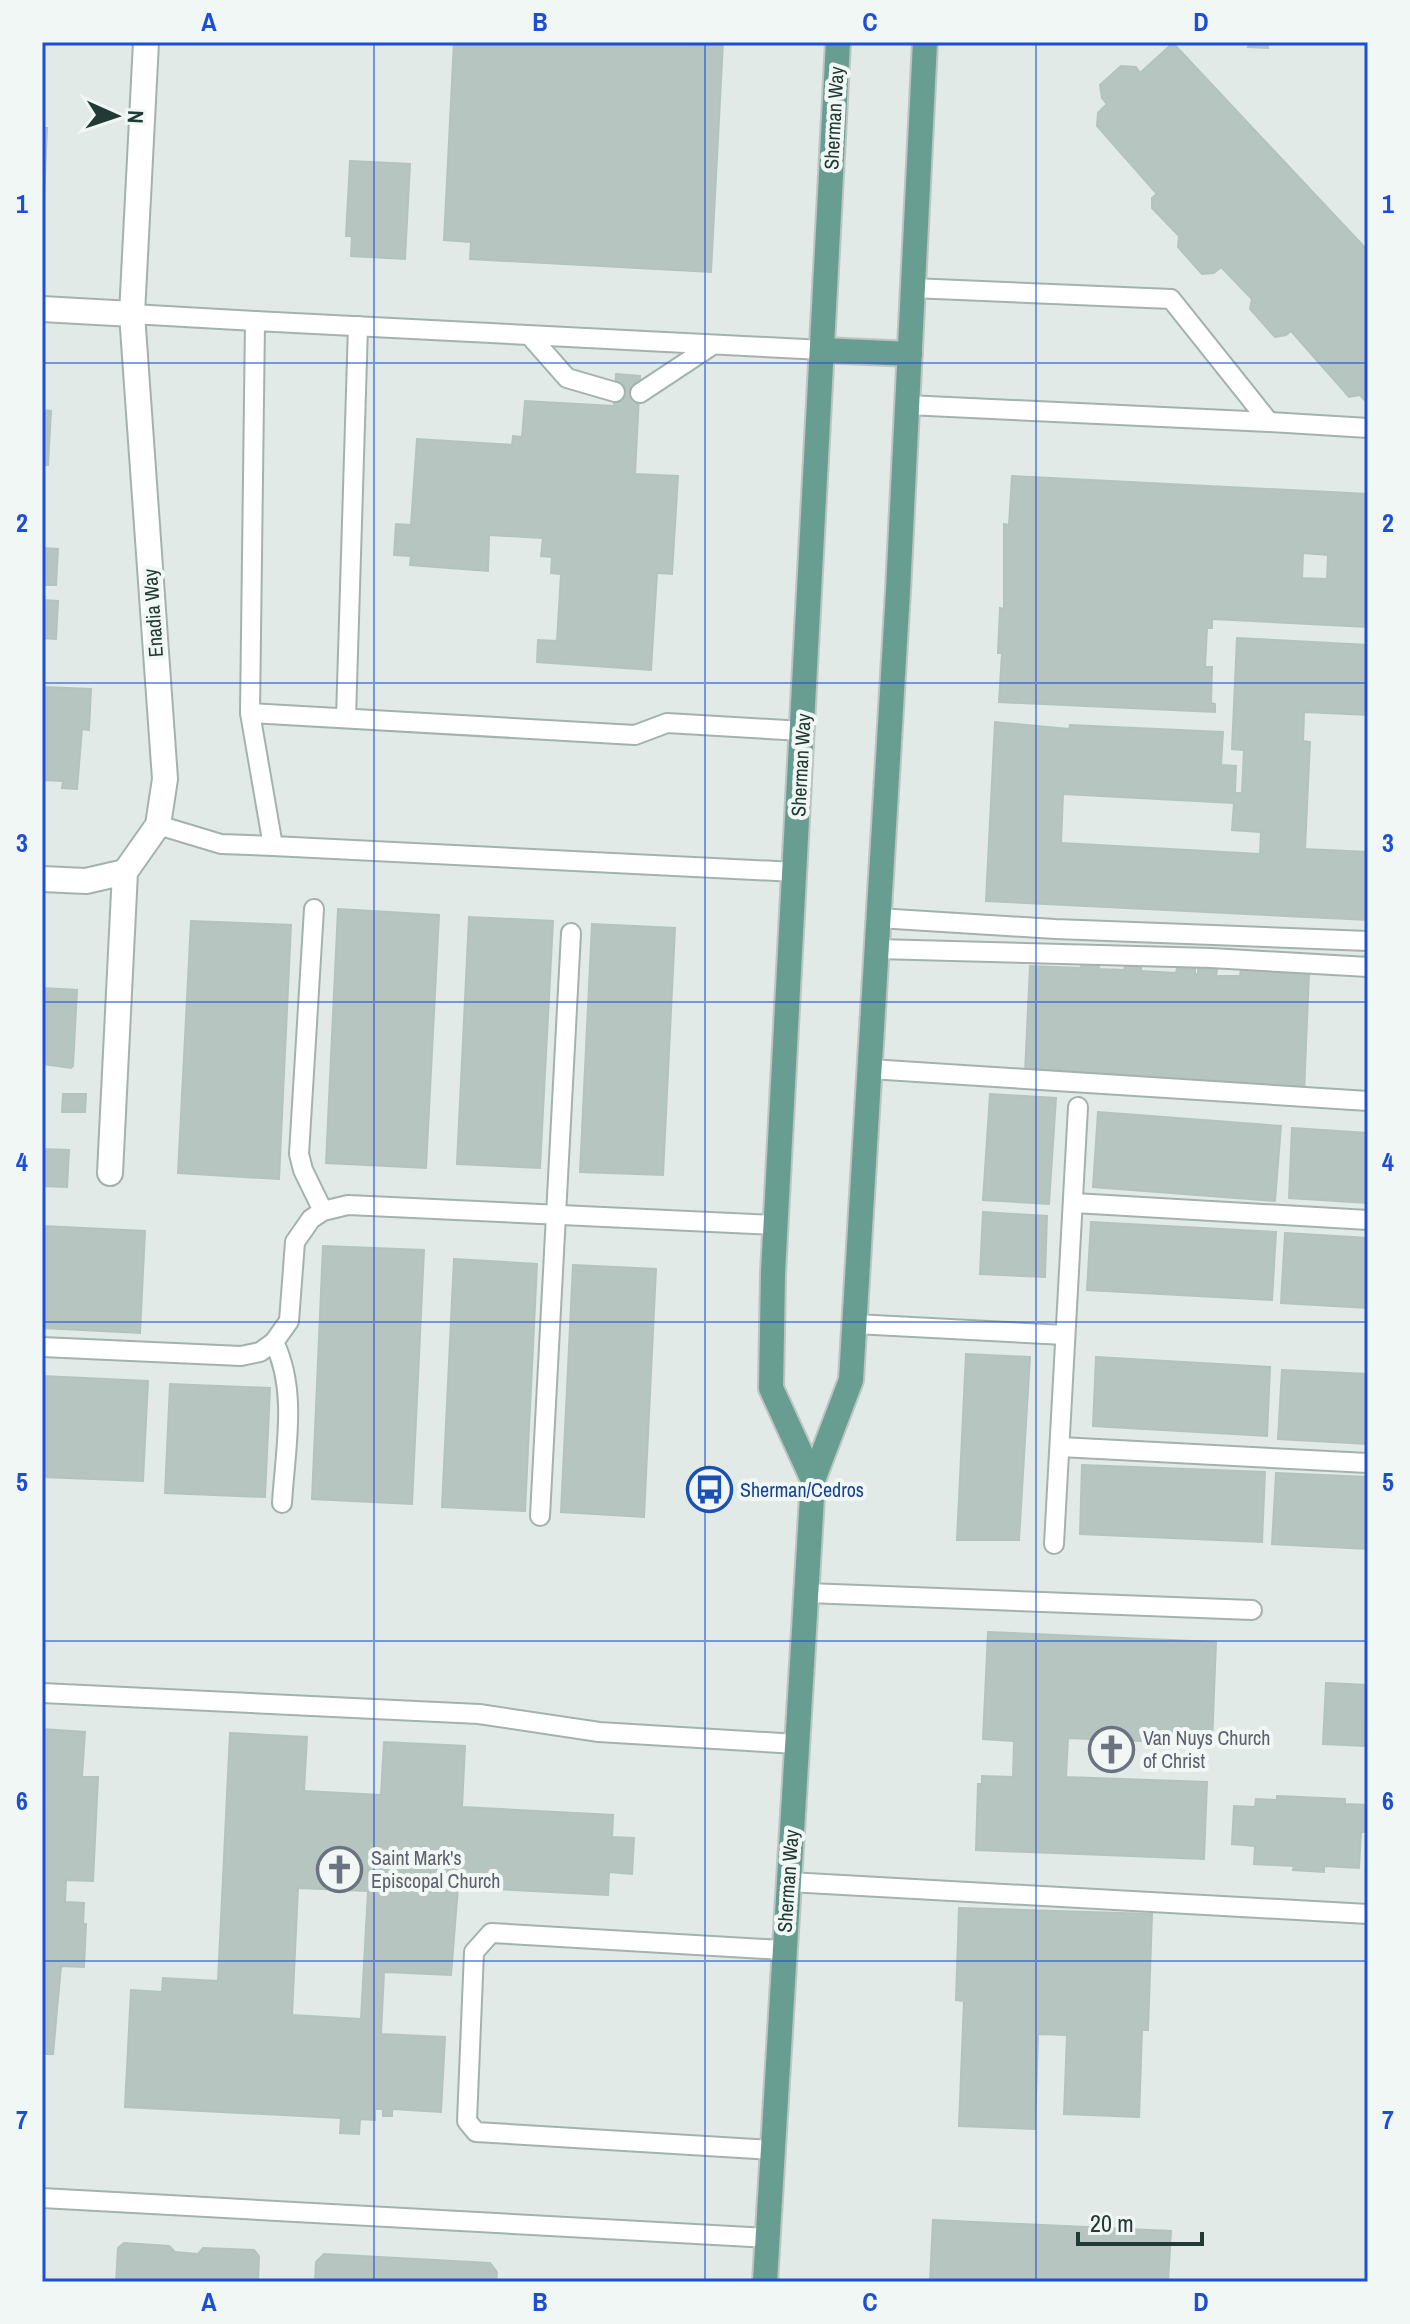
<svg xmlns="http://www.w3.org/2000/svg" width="1410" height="2324" font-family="'Archivo Narrow',sans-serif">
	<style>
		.building { fill: #b6c5bf; stroke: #b4c3bd; stroke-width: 2; fill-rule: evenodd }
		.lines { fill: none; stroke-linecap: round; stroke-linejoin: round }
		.lane-casing { stroke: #a4b2ad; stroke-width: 22 }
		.street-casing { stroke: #a4b2ad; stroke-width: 28 }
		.primary-casing { stroke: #bdc4c2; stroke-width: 28 }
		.lane { stroke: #fff; stroke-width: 18 }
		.street { stroke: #fff; stroke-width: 24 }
		.primary { stroke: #689d91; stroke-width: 24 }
		.grid { fill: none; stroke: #1d4ed8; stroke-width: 2; stroke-opacity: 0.55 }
		.labels { text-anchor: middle; stroke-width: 8; stroke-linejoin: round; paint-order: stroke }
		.street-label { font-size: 20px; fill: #223a34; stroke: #f1f7f4 }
		.transit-label { font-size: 20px; fill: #164399; stroke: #f1f7f4; text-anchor: start }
		.worship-label { font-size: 20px; fill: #5b616d; stroke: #f1f7f4; text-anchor: start }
		.neatline { fill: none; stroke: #1d4ed8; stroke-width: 3 }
		.grid-label { font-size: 26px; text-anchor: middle; font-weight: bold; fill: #1d4ed8 }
	</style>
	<rect width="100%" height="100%" fill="#e1eae6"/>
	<g class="building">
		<polygon points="454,42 603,42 702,46 702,42 723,42 711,272 470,259 471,242 444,240"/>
		<polygon points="1249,42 1268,42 1268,48 1248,47"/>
		<polygon points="1173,43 1368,251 1368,404 1360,395 1349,397 1291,331 1286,335 1275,337 1250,309 1252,299 1221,267 1214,273 1202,274 1178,247 1179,236 1152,208 1152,198 1157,194 1097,126 1098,113 1107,104 1102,98 1100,85 1121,66 1136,67 1140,73"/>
		<polygon points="42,128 47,128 44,199 42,199"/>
		<polygon points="350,161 410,164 405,259 351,256 352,236 346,236"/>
		<polygon points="616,374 640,376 635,474 678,476 672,574 657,573 651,670 537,662 538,640 557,641 561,574 551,573 552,557 541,556 543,538 489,535 488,571 410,565 411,556 394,555 396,524 411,525 417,439 512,445 513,436 522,437 525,401 614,406"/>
		<polygon points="42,410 51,411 48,465 42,465"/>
		<path d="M1012,476L1368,494V627L1212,619V628H1207L1205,667H1212L1211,703L1215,704V712L999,702L1002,653H998L1000,608L1004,609V524L1009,525ZM1303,553L1328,555L1327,579L1302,578Z"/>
		<polygon points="42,548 58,549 56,585 42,585"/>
		<polygon points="42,600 58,601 56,639 42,638"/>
		<path d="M1237,638L1368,645V715L1304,712L1303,741L1310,742L1305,849L1368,852V920L986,901L995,722L1069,729L1070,725L1223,732L1221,765L1236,766L1235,793H1242L1244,750L1232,749ZM1063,794L1234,803L1232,830L1261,832L1260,854L1061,843Z"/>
		<polygon points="42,687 91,689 89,730 82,729 77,789 62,788 63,781 42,780"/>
		<polygon points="338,909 439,915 426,1168 326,1163"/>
		<polygon points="469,917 553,921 540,1168 457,1164"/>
		<polygon points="191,921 291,925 279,1179 178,1173"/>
		<polygon points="592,924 675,928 663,1175 580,1172"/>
		<polygon points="1081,964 1099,964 1099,969 1124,970 1125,966 1141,966 1141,971 1176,973 1177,969 1195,969 1195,974 1198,974 1198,969 1217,970 1216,976 1240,976 1241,969 1309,972 1304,1094 1219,1087 1219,1082 1025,1073 1030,966 1081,968"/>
		<polygon points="42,988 77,990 73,1066 71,1068 42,1064"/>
		<polygon points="63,1094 86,1094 85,1112 62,1112"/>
		<polygon points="990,1094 1056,1098 1049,1204 983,1200"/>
		<polygon points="1098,1112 1281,1126 1275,1201 1093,1187"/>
		<polygon points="42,1125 42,1149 69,1150 67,1187 42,1186"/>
		<polygon points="1292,1128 1368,1133 1368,1203 1289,1198"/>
		<polygon points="983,1212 1047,1216 1045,1277 980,1274"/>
		<polygon points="1091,1222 1276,1232 1272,1300 1087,1290"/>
		<polygon points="42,1226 145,1231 140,1333 42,1328"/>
		<polygon points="1285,1233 1368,1238 1368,1308 1281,1303"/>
		<polygon points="323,1246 424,1250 412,1504 312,1499"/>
		<polygon points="454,1259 537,1264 525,1511 442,1507"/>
		<polygon points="573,1265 656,1269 644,1517 561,1512"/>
		<polygon points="966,1354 1030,1357 1019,1540 957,1540"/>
		<polygon points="1096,1357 1270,1367 1267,1436 1093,1426"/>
		<polygon points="1282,1370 1368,1374 1368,1444 1278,1439"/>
		<polygon points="42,1376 148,1381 143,1481 42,1477"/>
		<polygon points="170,1384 270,1388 265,1497 165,1493"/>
		<polygon points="1082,1465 1265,1472 1262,1542 1080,1534"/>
		<polygon points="1276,1473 1368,1477 1368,1549 1272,1544"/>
		<polygon points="988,1632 1216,1642 1212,1744 1068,1738 1066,1777 1207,1782 1204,1859 976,1850 978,1784 982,1784 982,1776 1013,1777 1014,1741 983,1739"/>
		<polygon points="1326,1683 1367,1685 1365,1746 1323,1744"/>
		<polygon points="42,1729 85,1732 82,1777 98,1777 93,1881 66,1880 65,1902 84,1903 83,1924 86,1924 84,1967 61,1966 53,2054 42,2054"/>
		<path d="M230,1733L307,1737L304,1791L381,1795L384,1742L465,1746L462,1807L613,1815L612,1837L634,1838L632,1874L609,1872L608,1895L458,1887L451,1975L384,1972L381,2034L445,2037L441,2112L392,2109V2116H383V2109H375V2120L360,2119L359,2134L340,2133L341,2118L125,2107L131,1990L162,1992L163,1978L218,1981ZM298,1888L368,1891L361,2019L292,2015Z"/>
		<polygon points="1277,1796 1345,1799 1345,1804 1368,1805 1368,1832 1361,1832 1359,1868 1324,1866 1324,1872 1293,1870 1294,1866 1254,1864 1255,1846 1232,1844 1234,1806 1255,1807 1256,1799 1277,1800"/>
		<polygon points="959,1908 1152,1914 1148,2030 1142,2030 1139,2117 1064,2114 1067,2035 1038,2034 1035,2129 959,2126 964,2001 956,2000"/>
		<polygon points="933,2220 1171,2231 1168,2282 930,2282"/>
		<polygon points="124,2243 169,2246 175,2252 198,2254 203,2248 254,2250 259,2256 258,2282 116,2282 118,2248"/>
		<polygon points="324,2254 490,2263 497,2272 496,2282 315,2282 316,2262"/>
	</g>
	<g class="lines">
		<defs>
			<g id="lane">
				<polyline points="132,314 255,321"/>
				<polyline points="530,336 567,378 615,392"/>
				<polyline points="640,393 711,346"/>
				<polyline points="907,405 1269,422 1171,299 912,288"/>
				<polyline points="1269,422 1368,428"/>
				<polyline points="250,713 635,735 667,723 802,731"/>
				<polyline points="346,718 358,326"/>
				<polyline points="158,825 221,844 273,846"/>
				<polyline points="795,872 273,846 250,713 255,321 823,350"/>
				<polyline points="314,909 299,1154 303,1170 323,1211"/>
				<polyline points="878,918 1055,929 1368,941"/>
				<polyline points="877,949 1211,958 1368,967"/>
				<polyline points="870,1069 1368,1101"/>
				<polyline points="1074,1203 1368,1220"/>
				<polyline points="855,1324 1065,1335"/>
				<path d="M274,1342C298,1391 285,1451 282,1503"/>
				<polyline points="42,1347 241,1356 260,1352 274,1342 289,1321 295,1242 311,1219 323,1211 348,1205 776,1225"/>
				<polyline points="1060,1447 1368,1463"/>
				<polyline points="540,1516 571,933"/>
				<polyline points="1054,1544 1078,1107"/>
				<polyline points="807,1593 1252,1610"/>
				<polyline points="42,1693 479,1714 599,1732 797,1744"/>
				<polyline points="789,1882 1368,1914"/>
				<polyline points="773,2150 476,2132 467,2121 474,1952 491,1933 783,1950"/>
				<polyline points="42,2198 767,2238"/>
			</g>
			<g id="street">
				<polyline points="42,309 132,314"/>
				<polyline points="42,879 86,881 125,872"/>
				<polyline points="110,1173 125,872 158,825 165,779 132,314 146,42"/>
			</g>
			<g id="primary">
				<polyline points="823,350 910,354"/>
				<polyline points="813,1480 771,1388 773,1273 838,42"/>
				<polyline points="765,2282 813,1480 851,1380 898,591 925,42"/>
			</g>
		</defs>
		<use href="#lane" class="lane-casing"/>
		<use href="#street" class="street-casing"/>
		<use href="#primary" class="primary-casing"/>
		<use href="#lane" class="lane"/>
		<use href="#street" class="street"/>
		<use href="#primary" class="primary"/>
	</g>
	<path class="grid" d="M374,42V2282M705,42V2282M1036,42V2282M42,363H1368M42,683H1368M42,1002H1368M42,1322H1368M42,1641H1368M42,1961H1368"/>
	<defs>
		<symbol id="bus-ring" viewBox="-11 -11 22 22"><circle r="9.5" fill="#f1f7f4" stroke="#1a4fb4" stroke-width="1.5"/><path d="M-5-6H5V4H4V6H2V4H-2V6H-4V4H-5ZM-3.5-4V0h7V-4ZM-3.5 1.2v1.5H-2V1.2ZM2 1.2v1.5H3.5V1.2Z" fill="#1a4fb4"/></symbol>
		<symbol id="church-ring" viewBox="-11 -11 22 22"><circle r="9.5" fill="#f1f7f4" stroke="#6b7280" stroke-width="1.5"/><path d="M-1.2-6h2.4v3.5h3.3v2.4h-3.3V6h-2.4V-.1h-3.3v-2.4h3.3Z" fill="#6b7280"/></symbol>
	</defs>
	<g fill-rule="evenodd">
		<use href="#bus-ring" x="684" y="1464" width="51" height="51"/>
		<use href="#church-ring" x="1086" y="1724" width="51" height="51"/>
		<use href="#church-ring" x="314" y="1844" width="51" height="51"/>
	</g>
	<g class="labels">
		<g class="street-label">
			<text transform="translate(834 118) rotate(-87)" y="7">Sherman Way</text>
			<text transform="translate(153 613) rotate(-94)" y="7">Enadia Way</text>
			<text transform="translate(801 765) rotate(-87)" y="7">Sherman Way</text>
			<text transform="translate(788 1881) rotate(-86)" y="7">Sherman Way</text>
		</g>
		<g class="transit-label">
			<text x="740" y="1497">Sherman/Cedros</text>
		</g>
		<g class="worship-label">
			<text x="1143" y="1745">Van Nuys Church<tspan x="1143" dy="23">of Christ</tspan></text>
			<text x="371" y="1865">Saint Mark's<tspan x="371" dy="23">Episcopal Church</tspan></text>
		</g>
	</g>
	<rect width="1410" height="2324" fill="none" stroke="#f1f7f4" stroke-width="88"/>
	<g transform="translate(116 116) rotate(93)" stroke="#f1f7f4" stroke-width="6" paint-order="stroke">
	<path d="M0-6L14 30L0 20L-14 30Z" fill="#223a34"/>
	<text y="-12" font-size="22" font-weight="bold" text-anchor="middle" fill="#223a34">N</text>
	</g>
	<path d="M1078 2232v12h124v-12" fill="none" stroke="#223a34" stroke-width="4"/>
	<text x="1090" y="2232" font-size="24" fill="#223a34" stroke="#f1f7f4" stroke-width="6" paint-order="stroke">20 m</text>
	<rect x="44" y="44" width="1322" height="2236" class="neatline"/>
	<g class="grid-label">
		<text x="209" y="31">A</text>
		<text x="540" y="31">B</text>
		<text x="870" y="31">C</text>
		<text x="1201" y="31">D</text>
		<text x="22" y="213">1</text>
		<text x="1388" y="213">1</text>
		<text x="22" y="532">2</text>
		<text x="1388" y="532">2</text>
		<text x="22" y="852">3</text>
		<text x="1388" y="852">3</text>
		<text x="22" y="1171">4</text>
		<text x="1388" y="1171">4</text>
		<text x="22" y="1491">5</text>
		<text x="1388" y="1491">5</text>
		<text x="22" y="1810">6</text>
		<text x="1388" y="1810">6</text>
		<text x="22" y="2129">7</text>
		<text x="1388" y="2129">7</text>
		<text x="209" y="2311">A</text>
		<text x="540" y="2311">B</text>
		<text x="870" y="2311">C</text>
		<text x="1201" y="2311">D</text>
	</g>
</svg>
